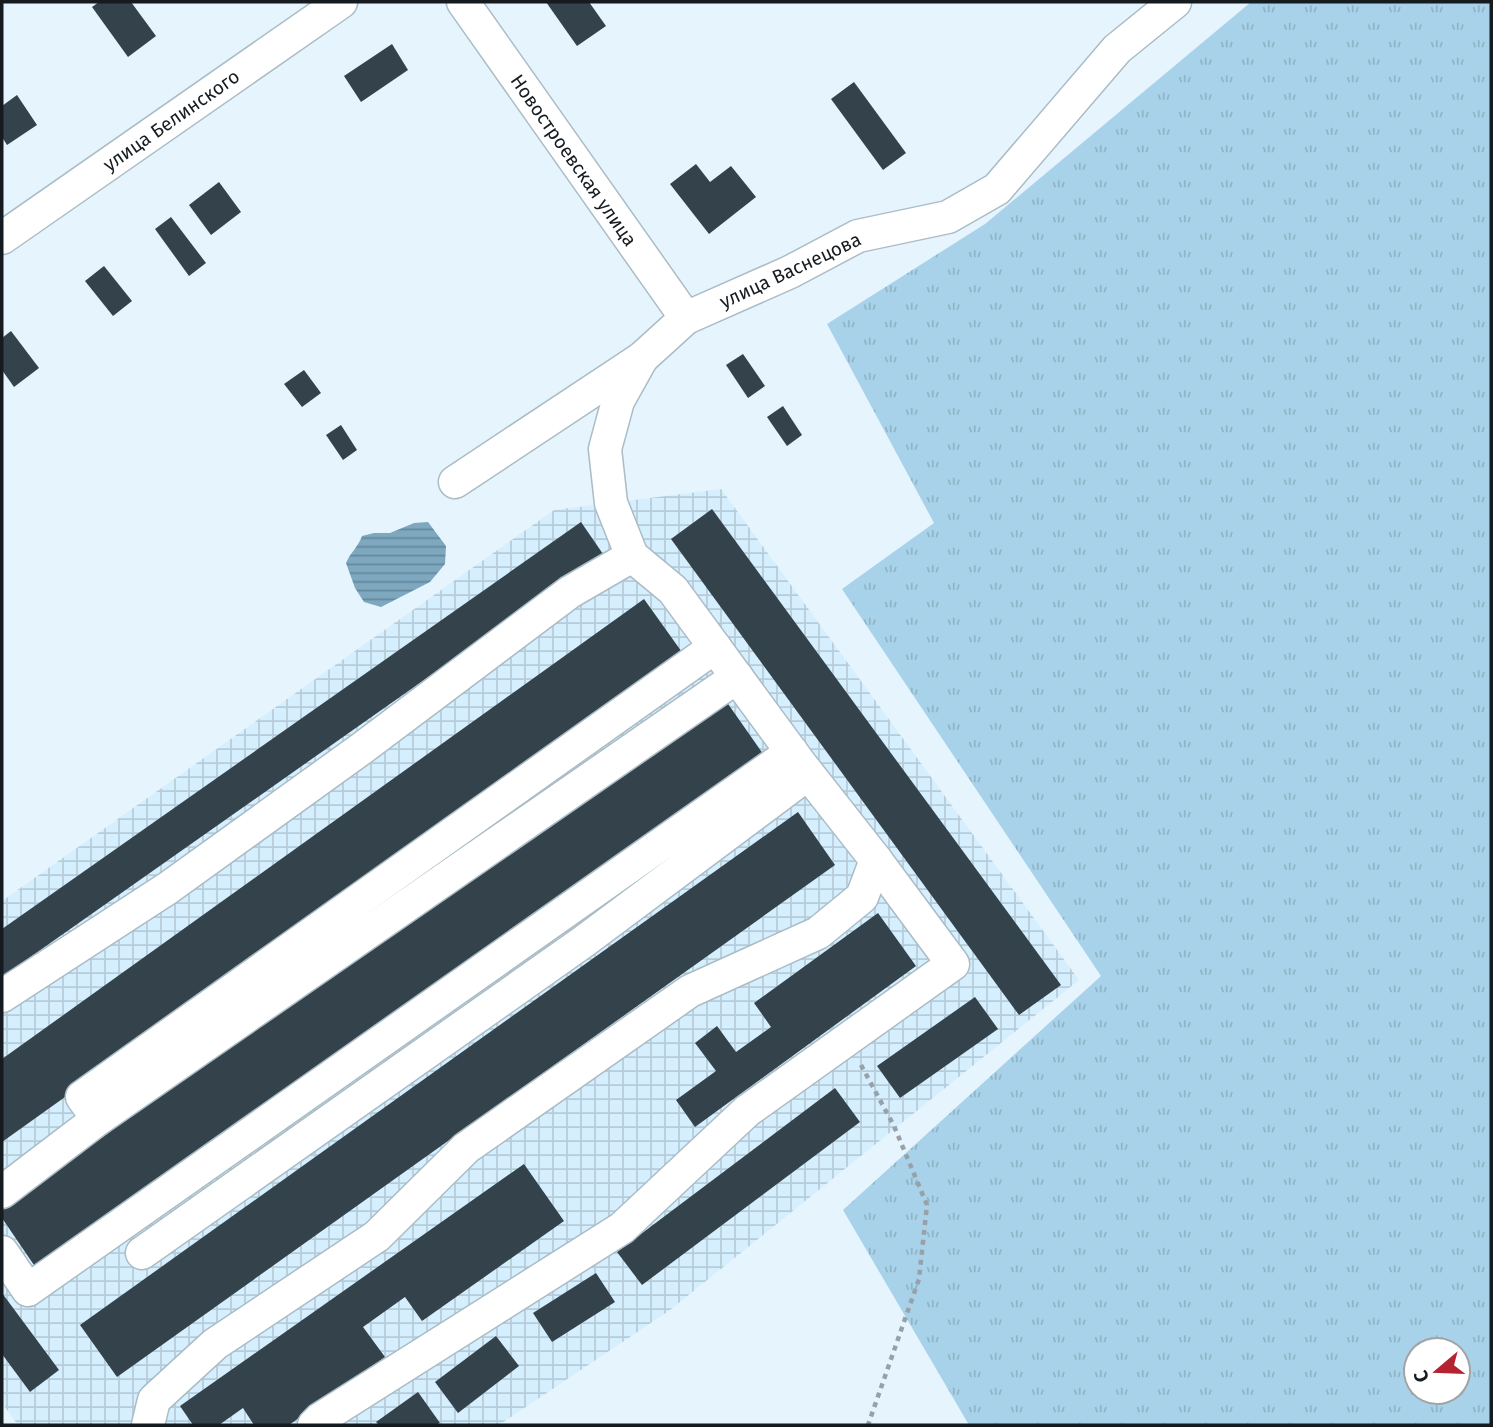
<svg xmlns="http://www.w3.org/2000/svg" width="1493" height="1427" font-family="'Fira Sans',sans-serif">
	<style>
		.industrial { fill: url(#industrial-grid) }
		.grass { fill: url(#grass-tufts); fill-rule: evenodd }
		.water { fill: url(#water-rules) }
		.building { fill: #33424b }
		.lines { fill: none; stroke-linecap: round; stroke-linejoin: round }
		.minor-casing { stroke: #aabcc6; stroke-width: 35 }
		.path { stroke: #96a1a8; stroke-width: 4.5; stroke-dasharray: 5 5; stroke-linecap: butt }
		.minor { stroke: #fff; stroke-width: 32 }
		.labels { text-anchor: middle; stroke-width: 7; stroke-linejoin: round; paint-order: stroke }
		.street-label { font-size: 19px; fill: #151b1f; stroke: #fff }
	</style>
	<defs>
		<pattern id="industrial-grid" width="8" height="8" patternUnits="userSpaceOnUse" patternTransform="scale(1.75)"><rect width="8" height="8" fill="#d5effe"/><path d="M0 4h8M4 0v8" fill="none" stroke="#b6ccd9"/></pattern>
		<pattern id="grass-tufts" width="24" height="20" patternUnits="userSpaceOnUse" patternTransform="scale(1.75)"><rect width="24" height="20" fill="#a8d2e9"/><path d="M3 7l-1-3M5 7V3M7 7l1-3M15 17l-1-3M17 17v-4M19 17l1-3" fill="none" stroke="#90b4c7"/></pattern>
		<pattern id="water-rules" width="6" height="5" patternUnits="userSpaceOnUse" patternTransform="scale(1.75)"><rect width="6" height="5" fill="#7da8c0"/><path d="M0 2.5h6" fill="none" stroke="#65889b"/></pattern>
	</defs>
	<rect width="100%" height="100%" fill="#e6f4fd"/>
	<polygon class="industrial" points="721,489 1079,980 670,1310 499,1425 18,1425 2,1403 2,901 554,510"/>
	<path class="grass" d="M1251,2H1491V1425H969L843,1210L1101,976L842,589L934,523L827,324L985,224ZM1416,1350H1458V1392H1416Z"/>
	<path class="water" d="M428,522L446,546L445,564L430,582L381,607L364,602L355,588L346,563C350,553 358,547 362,536L374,533H390L414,523Z"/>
	<g class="building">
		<polygon points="99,2 131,2 156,36 128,57 92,7"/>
		<polygon points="546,2 589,2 606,26 577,46"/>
		<polygon points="392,44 408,70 361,102 344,76"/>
		<polygon points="854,82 906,153 883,170 831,99"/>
		<polygon points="17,95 37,125 7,145 2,137 2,106"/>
		<polygon points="696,164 710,182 731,166 756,197 709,234 670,184"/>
		<polygon points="219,182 241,212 211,235 189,205"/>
		<polygon points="171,217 206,263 189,276 155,229"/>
		<polygon points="104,266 132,301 113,316 85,281"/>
		<polygon points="11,331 39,368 14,387 2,370 2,338"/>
		<polygon points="743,354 765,386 748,398 726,365"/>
		<polygon points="304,370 321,393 302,407 284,384"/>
		<polygon points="783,406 802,435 787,446 767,417"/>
		<polygon points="341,425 357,450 343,460 326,435"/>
		<polygon points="712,509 1061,985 1019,1015 671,539"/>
		<polygon points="581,522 603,554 2,977 2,929"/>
		<polygon points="644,599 684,655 2,1142 2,1059"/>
		<polygon points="726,701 766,758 36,1268 2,1218 2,1207"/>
		<polygon points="798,812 835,865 117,1377 80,1325"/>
		<polygon points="878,913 916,966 695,1127 676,1100 716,1071 695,1043 717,1026 736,1052 771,1027 754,1003"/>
		<polygon points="975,997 998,1029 900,1098 877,1066"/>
		<polygon points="835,1088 860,1122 642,1285 617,1252"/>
		<polygon points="524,1164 564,1221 422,1321 405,1297 363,1327 385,1357 289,1425 254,1425 243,1408 219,1425 193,1425 180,1406"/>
		<polygon points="596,1273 615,1302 552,1342 533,1313"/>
		<polygon points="2,1293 59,1370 30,1392 2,1354"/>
		<polygon points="496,1336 519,1366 458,1413 435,1382"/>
		<polygon points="418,1392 440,1423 436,1425 379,1425 376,1422"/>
	</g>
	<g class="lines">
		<defs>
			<g id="minor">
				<polyline points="463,2 686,318"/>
				<polyline points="2,238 341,2"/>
				<polyline points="455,482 642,358 686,318 790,272 858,236 948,217 997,189 1117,49 1175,2"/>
				<polyline points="2,996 168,888 361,749 570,592 632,556"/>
				<polyline points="98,1119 82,1097 715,647"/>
				<polyline points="2,1192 98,1119 737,677"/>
				<polyline points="2,1252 28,1290 792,752"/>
				<polyline points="142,1253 583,942 808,774"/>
				<polyline points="148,1425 154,1400 215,1344 377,1236 466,1148 690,991 818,933 862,897 876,860"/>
				<polyline points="314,1425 320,1419 622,1228 747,1111 953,964 876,860 799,762 673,590 632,556 611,503 605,449 618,401 642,358"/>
			</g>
		</defs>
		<use href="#minor" class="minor-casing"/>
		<polyline class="path" points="861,1065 894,1126 927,1205 919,1279 868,1425"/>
		<use href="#minor" class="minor"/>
	</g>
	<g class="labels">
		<g class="street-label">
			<text transform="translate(171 120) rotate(-35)" y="7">улица Белинского</text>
			<text transform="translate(574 160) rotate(55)" y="7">Новостроевская улица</text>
			<text transform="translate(790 270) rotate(-25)" y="7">улица Васнецова</text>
		</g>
	</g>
	<rect width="1493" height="1427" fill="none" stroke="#151b1f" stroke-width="7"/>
	<g transform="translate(1437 1371) rotate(251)"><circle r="33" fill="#ffffff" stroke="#a1a4a5" stroke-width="2"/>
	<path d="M0-5L12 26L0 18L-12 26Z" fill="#b52331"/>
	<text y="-10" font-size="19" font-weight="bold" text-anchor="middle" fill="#151b1f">С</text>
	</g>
</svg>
